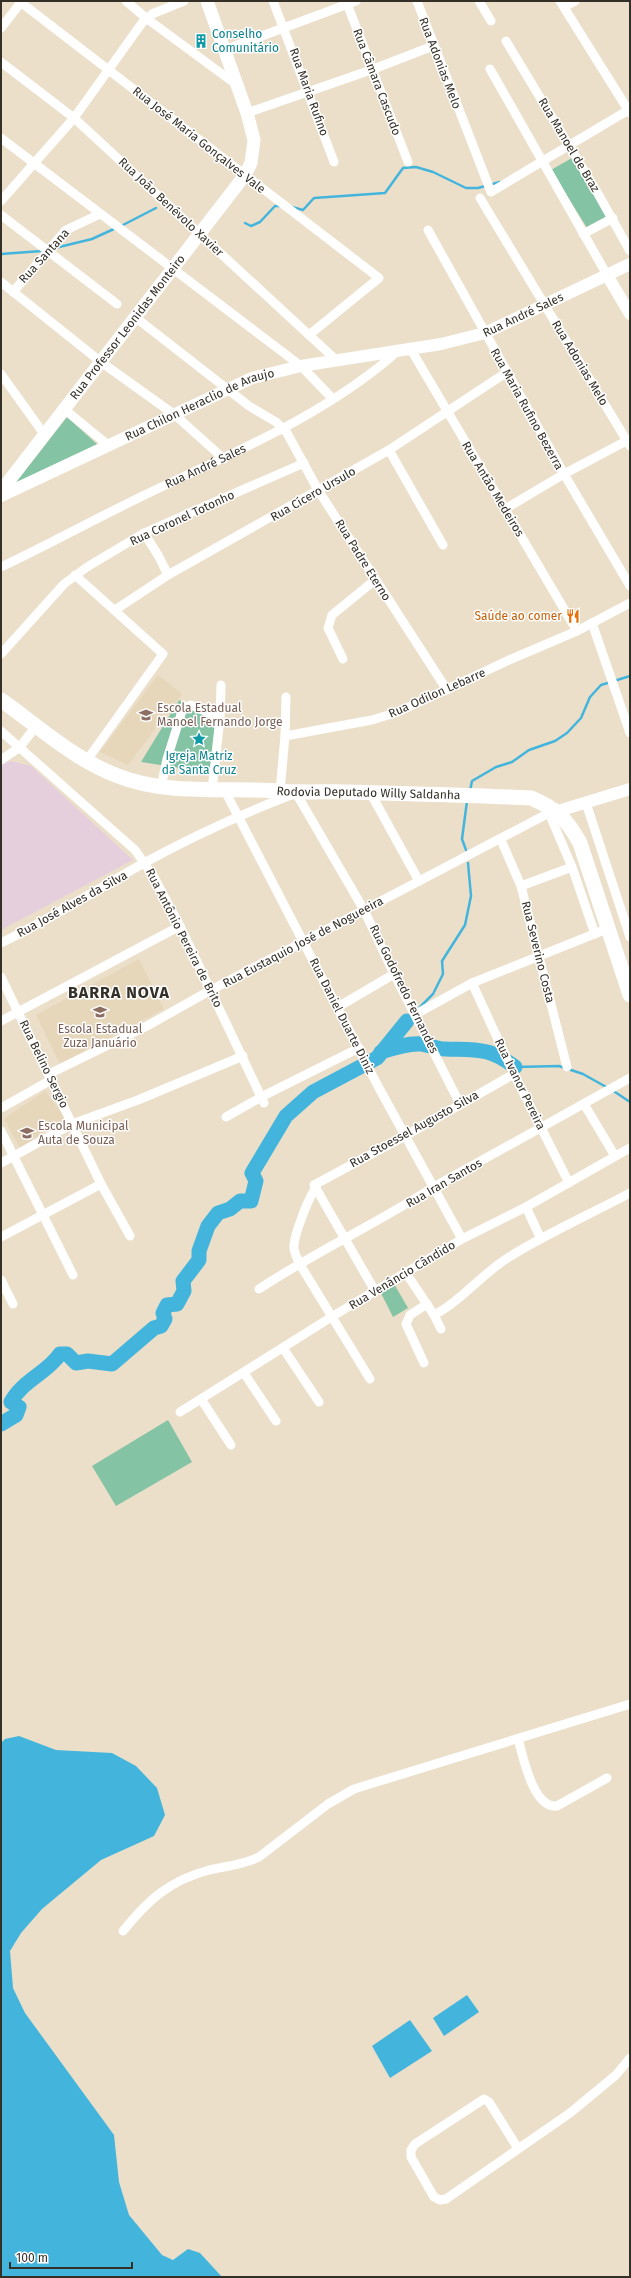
<svg xmlns="http://www.w3.org/2000/svg" width="631" height="2278" font-family="'Fira Sans',sans-serif">
	<style>
		.industrial { fill: #e5cfdd }
		.built { fill: #e6d6ba }
		.green { fill: #84c3a4 }
		.water { fill: #43b5dd }
		.lines { fill: none; stroke-linecap: round; stroke-linejoin: round }
		.stream { stroke: #43b5dd; stroke-width: 2.5 }
		.river { stroke: #43b5dd; stroke-width: 15 }
		.minor { stroke: #fff; stroke-width: 9 }
		.tertiary { stroke: #fff; stroke-width: 12 }
		.secondary { stroke: #fff; stroke-width: 13 }
		.primary { stroke: #fff; stroke-width: 15 }
		.labels { text-anchor: middle; stroke-width: 3; stroke-linejoin: round; paint-order: stroke }
		.culture-label { font-size: 12px; fill: #0d838f; stroke: #fff; text-anchor: start }
		.street-label { font-size: 12px; fill: #343028; stroke: #fff }
		.food-label { font-size: 12px; fill: #c56008; stroke: #fff; text-anchor: end }
		.education-label { font-size: 12px; fill: #785e54; stroke: #fff; text-anchor: start }
		.district-label { font-size: 16px; font-weight: bold; letter-spacing: 1px; fill: #343028; stroke: #fff }
	</style>
	<rect width="100%" height="100%" fill="#ebdfca"/>
	<polygon class="industrial" points="10,761 31,766 133,860 1,930 1,765"/>
	<g class="built">
		<polygon points="158,675 182,694 128,765 100,752"/>
		<polygon points="139,959 164,1009 60,1064 36,1015"/>
		<polygon points="45,1091 65,1118 20,1148 4,1119"/>
	</g>
	<g class="green">
		<polygon points="572,158 610,220 589,231 551,170"/>
		<polygon points="67,417 98,445 14,485"/>
		<polygon points="179,700 219,723 212,773 141,762"/>
		<polygon points="393,1282 408,1308 393,1317 380,1291"/>
		<polygon points="168,1420 192,1462 116,1506 92,1466"/>
	</g>
	<g class="water">
		<polygon points="19,1736 56,1750 112,1753 136,1766 157,1788 165,1815 154,1836 101,1860 42,1909 21,1933 10,1951 13,1988 25,2013 114,2135 119,2182 129,2215 162,2255 173,2260 188,2249 200,2253 222,2277 1,2277 1,1743 5,1739"/>
		<polygon points="467,1995 479,2012 444,2036 433,2018"/>
		<polygon points="410,2020 432,2051 390,2078 372,2046"/>
	</g>
	<g class="lines">
		<g class="stream">
			<polyline points="292,207 303,210 314,198 385,193 403,168 416,167 433,172 466,188 478,188 500,182"/>
			<polyline points="245,223 251,226 260,222 275,206 282,206"/>
			<polyline points="121,226 156,208"/>
			<polyline points="55,248 92,239 116,228"/>
			<polyline points="1,254 42,251"/>
			<polyline points="470,791 472,781 496,767 512,762 529,750 555,741 567,733 581,718 590,697 601,685 630,676"/>
			<polyline points="466,850 462,839 467,801"/>
			<polyline points="419,1008 433,994 443,974 442,961 465,925 471,896 468,863"/>
			<polyline points="407,1021 413,1015"/>
			<polyline points="515,1067 559,1066 583,1074 608,1088"/>
			<polyline points="612,1090 630,1102"/>
		</g>
		<g class="river">
			<path d="M381,1052C393,1048 408,1043 421,1044C429,1045 437,1049 445,1049C476,1050 489,1047 515,1067"/>
			<path d="M1,1424L16,1415L19,1407L11,1402C22,1381 47,1373 60,1354H67L76,1363L88,1361L112,1364L154,1328L161,1326L165,1319L163,1313L167,1305L177,1304L184,1291L183,1281L199,1260V1251L208,1226L218,1213L230,1209L240,1201H251L256,1181L252,1173L286,1116L313,1092L377,1058L407,1021"/>
		</g>
		<g class="minor">
			<polyline points="19,1 379,278 309,335"/>
			<polyline points="126,1 146,18 237,85"/>
			<polyline points="273,1 334,162"/>
			<polyline points="346,1 408,162"/>
			<polyline points="417,1 491,192 630,109"/>
			<polyline points="479,1 491,21"/>
			<polyline points="560,1 630,113"/>
			<polyline points="564,7 575,1"/>
			<polyline points="1,28 22,1"/>
			<polyline points="506,41 597,192 630,251"/>
			<polyline points="224,50 356,1"/>
			<polyline points="1,62 74,118 335,359"/>
			<polyline points="490,69 607,275"/>
			<polyline points="247,113 371,70 433,46"/>
			<polyline points="1,138 301,366 332,398"/>
			<polyline points="480,198 630,446"/>
			<polyline points="1,201 74,118 142,23 152,14 184,1"/>
			<polyline points="1,215 117,304"/>
			<polyline points="428,230 564,474 630,586"/>
			<polyline points="583,234 613,218"/>
			<polyline points="1,282 101,362 175,415 224,459"/>
			<polyline points="13,292 66,230 100,214"/>
			<polyline points="135,317 249,406 276,422 287,433 318,490 447,690"/>
			<polyline points="410,348 577,631"/>
			<polyline points="1,374 44,434"/>
			<polyline points="64,409 108,445"/>
			<polyline points="389,450 443,545"/>
			<polyline points="505,509 564,474 630,439"/>
			<polyline points="144,533 158,555 168,575"/>
			<path id="s1" d="M1,567C52,543 102,515 153,491C237,451 329,413 399,350"/>
			<polyline points="75,575 163,654 87,760"/>
			<polyline points="115,610 168,575 389,450 507,372"/>
			<polyline points="592,623 630,733"/>
			<polyline points="1,654 64,584 87,567 144,533 304,463"/>
			<polyline points="343,659 328,628 332,615 375,580"/>
			<polyline points="1,731 135,850 154,877 180,926 264,1103"/>
			<polyline points="285,736 286,697"/>
			<polyline points="1,760 20,747 36,726"/>
			<polyline points="161,787 167,759 183,708 191,705 220,718"/>
			<polyline points="212,790 220,718 221,685"/>
			<polyline points="225,791 379,1088 462,1239"/>
			<polyline points="280,791 285,736 372,720 398,712 509,660 577,631 630,603"/>
			<polyline points="371,794 419,881"/>
			<polyline points="586,803 630,937"/>
			<polyline points="549,813 572,867 595,934"/>
			<polyline points="501,840 521,886 567,1067"/>
			<polyline points="521,886 572,867"/>
			<path d="M1,943C50,919 96,890 144,863C193,836 244,813 296,793L364,910L394,974L460,1104"/>
			<polyline points="1,977 101,1184 130,1236"/>
			<polyline points="472,983 514,1074 569,1183"/>
			<polyline points="338,1007 394,974"/>
			<polyline points="416,1014 472,983 609,928"/>
			<polyline points="1,1021 180,926"/>
			<polyline points="49,1074 147,1026 211,990 549,813 557,811"/>
			<polyline points="584,1104 615,1156"/>
			<polyline points="1,1108 51,1080"/>
			<polyline points="226,1117 261,1097 359,1048"/>
			<polyline points="1,1131 73,1275"/>
			<polyline points="1,1163 72,1124 138,1100 243,1056"/>
			<path d="M316,1188C309,1196 295,1233 294,1245C293,1251 297,1257 299,1263L370,1379"/>
			<polyline points="526,1207 541,1239"/>
			<polyline points="1,1237 101,1184"/>
			<polyline points="406,1273 434,1315 441,1329"/>
			<polyline points="1,1280 13,1304"/>
			<path d="M259,1289C315,1252 376,1224 432,1188L630,1078"/>
			<polyline points="375,1291 314,1185 405,1136 514,1074"/>
			<path d="M434,1315C461,1301 480,1276 506,1259C545,1234 589,1215 630,1193"/>
			<polyline points="283,1348 319,1402"/>
			<polyline points="424,1363 406,1324 410,1315 427,1304"/>
			<polyline points="244,1373 276,1421"/>
			<polyline points="201,1399 231,1445"/>
			<polyline points="180,1412 333,1316 462,1239 526,1207 630,1148"/>
			<path d="M518,1739C523,1756 533,1809 557,1806L607,1778"/>
			<path d="M123,1931C149,1899 169,1881 209,1870C226,1866 243,1865 259,1857L328,1804L354,1789L630,1704"/>
			<polyline points="517,2147 489,2102 484,2099 415,2144 411,2150 411,2157 434,2197 440,2200 446,2199 570,2113 616,2075 630,2058"/>
		</g>
		<g class="tertiary">
			<polyline points="607,275 630,314"/>
			<path id="s2" d="M1,496L252,378L301,366L441,344L485,333L630,264"/>
			<polyline points="558,811 630,789"/>
		</g>
		<path class="secondary" id="s3" d="M1,491L245,175L251,163L254,140L247,113L207,1"/>
		<path class="primary" id="s4" d="M1,700C38,726 75,760 118,776C169,796 226,787 280,791C303,793 326,791 349,792C410,794 470,795 531,798C557,809 566,818 580,843L630,995"/>
	</g>
	<defs>
		<symbol id="building-bare" viewBox="-9 -9 18 18"><path d="M-4-6H4V6H1V3H-1V6H-4ZM-2.5-4.3h1.7v1.8h-1.7ZM.8-4.3h1.7v1.8H.8ZM-2.5-1h1.7V.8h-1.7ZM.8-1h1.7V.8H.8Z" fill="#0f9aa8" stroke="#fff" stroke-width="2.5" paint-order="stroke"/></symbol>
		<symbol id="restaurant-bare" viewBox="-9 -9 18 18"><path d="M-5-6h1v4h1v-4h1v4h1v-4h1v5L-1.5 .5V6h-2V.5L-5-1ZM5-6V6H3V1.5H1.5Q1.5-4 5-6Z" fill="#e8710a" stroke="#fff" stroke-width="2.5" paint-order="stroke"/></symbol>
		<symbol id="school-bare" viewBox="-9 -9 18 18"><path d="M0-5L7-2L0 1L-7-2ZM-4 1L0 2.5L4 1V4Q0 6-4 4Z" fill="#8d6e63" stroke="#fff" stroke-width="2.5" paint-order="stroke"/></symbol>
		<symbol id="sight-bare" viewBox="-9 -9 18 18"><path d="M0-6L1.8-2.2L6-1.7L2.9 1.2L3.7 5.4L0 3.3L-3.7 5.4L-2.9 1.2L-6-1.7L-1.8-2.2Z" fill="#0f9aa8" stroke="#fff" stroke-width="2.5" paint-order="stroke"/></symbol>
	</defs>
	<g fill-rule="evenodd">
		<use href="#building-bare" x="191" y="31" width="20" height="20"/>
		<use href="#restaurant-bare" x="563" y="606" width="20" height="20"/>
		<use href="#school-bare" x="136" y="705" width="20" height="20"/>
		<use href="#sight-bare" x="189" y="729" width="20" height="20"/>
		<use href="#school-bare" x="90" y="1002" width="20" height="20"/>
		<use href="#school-bare" x="17" y="1123" width="20" height="20"/>
	</g>
	<g class="labels">
		<g class="culture-label">
			<text x="212" y="38">Conselho<tspan x="212" dy="14">Comunitário</tspan></text>
			<text x="199" y="760" text-anchor="middle">Igreja Matriz<tspan x="199" dy="14">da Santa Cruz</tspan></text>
		</g>
		<g class="street-label">
			<text transform="translate(440 63) rotate(69)" y="4">Rua Adonias Melo</text>
			<text transform="translate(377 82) rotate(69)" y="4">Rua Câmara Cascudo</text>
			<text transform="translate(309 92) rotate(70)" y="4">Rua Maria Rufino</text>
			<text transform="translate(199 140) rotate(38)" y="4">Rua José Maria Gonçalves Vale</text>
			<text transform="translate(569 145) rotate(59)" y="4">Rua Manoel de Braz</text>
			<text transform="translate(171 207) rotate(43)" y="4">Rua João Benévolo Xavier</text>
			<text transform="translate(44 256) rotate(-48)" y="4">Rua Santana</text>
			<text dy="4" stroke="none"><textPath href="#s2" startOffset="557">Rua André Sales</textPath></text>
			<text dy="4" stroke="none"><textPath href="#s3" startOffset="207">Rua Professor Leonidas Monteiro</textPath></text>
			<text transform="translate(580 363) rotate(59)" y="4">Rua Adonias Melo</text>
			<text dy="4" stroke="none"><textPath href="#s2" startOffset="219">Rua Chilon Heraclio de Araujo</textPath></text>
			<text transform="translate(527 409) rotate(61)" y="4">Rua Maria Rufino Bezerra</text>
			<text dy="4" stroke="none"><textPath href="#s1" startOffset="228">Rua André Sales</textPath></text>
			<text transform="translate(493 489) rotate(59)" y="4">Rua Antão Medeiros</text>
			<text transform="translate(313 494) rotate(-30)" y="4">Rua Cícero Ursulo</text>
			<text transform="translate(182 518) rotate(-25)" y="4">Rua Coronel Totonho</text>
			<text transform="translate(363 560) rotate(58)" y="4">Rua Padre Eterno</text>
			<text transform="translate(437 693) rotate(-24)" y="4">Rua Odilon Lebarre</text>
			<text dy="4" stroke="none"><textPath href="#s4" startOffset="392">Rodovia Deputado Willy Saldanha</textPath></text>
			<text transform="translate(72 904) rotate(-29)" y="4">Rua José Alves da Silva</text>
			<text transform="translate(184 938) rotate(63)" y="4">Rua Antônio Pereira de Brito</text>
			<text transform="translate(303 942) rotate(-28)" y="4">Rua Eustaquio José de Nogueeira</text>
			<text transform="translate(538 952) rotate(76)" y="4">Rua Severino Costa</text>
			<text transform="translate(404 989) rotate(64)" y="4">Rua Godofredo Fernandes</text>
			<text transform="translate(342 1016) rotate(63)" y="4">Rua Daniel Duarte Diniz</text>
			<text transform="translate(44 1064) rotate(64)" y="4">Rua Belino Sergio</text>
			<text transform="translate(520 1084) rotate(64)" y="4">Rua Ivanor Pereira</text>
			<text transform="translate(414 1129) rotate(-29)" y="4">Rua Stoessel Augusto Silva</text>
			<text transform="translate(444 1183) rotate(-30)" y="4">Rua Iran Santos</text>
			<text transform="translate(402 1275) rotate(-31)" y="4">Rua Venâncio Cândido</text>
		</g>
		<g class="food-label">
			<text x="562" y="620">Saúde ao comer</text>
		</g>
		<g class="education-label">
			<text x="157" y="712">Escola Estadual<tspan x="157" dy="14">Manoel Fernando Jorge</tspan></text>
			<text x="100" y="1033" text-anchor="middle">Escola Estadual<tspan x="100" dy="14">Zuza Januário</tspan></text>
			<text x="38" y="1130">Escola Municipal<tspan x="38" dy="14">Auta de Souza</tspan></text>
		</g>
		<g class="district-label">
			<text x="119" y="998">BARRA NOVA</text>
		</g>
	</g>
	<rect width="631" height="2278" fill="none" stroke="#343028" stroke-width="4"/>
	<path d="M10 2262v6h122v-6" fill="none" stroke="#343028" stroke-width="2"/>
	<text x="16" y="2262" font-size="12" fill="#343028" stroke="#ffffff" stroke-width="3" paint-order="stroke">100 m</text>
</svg>
